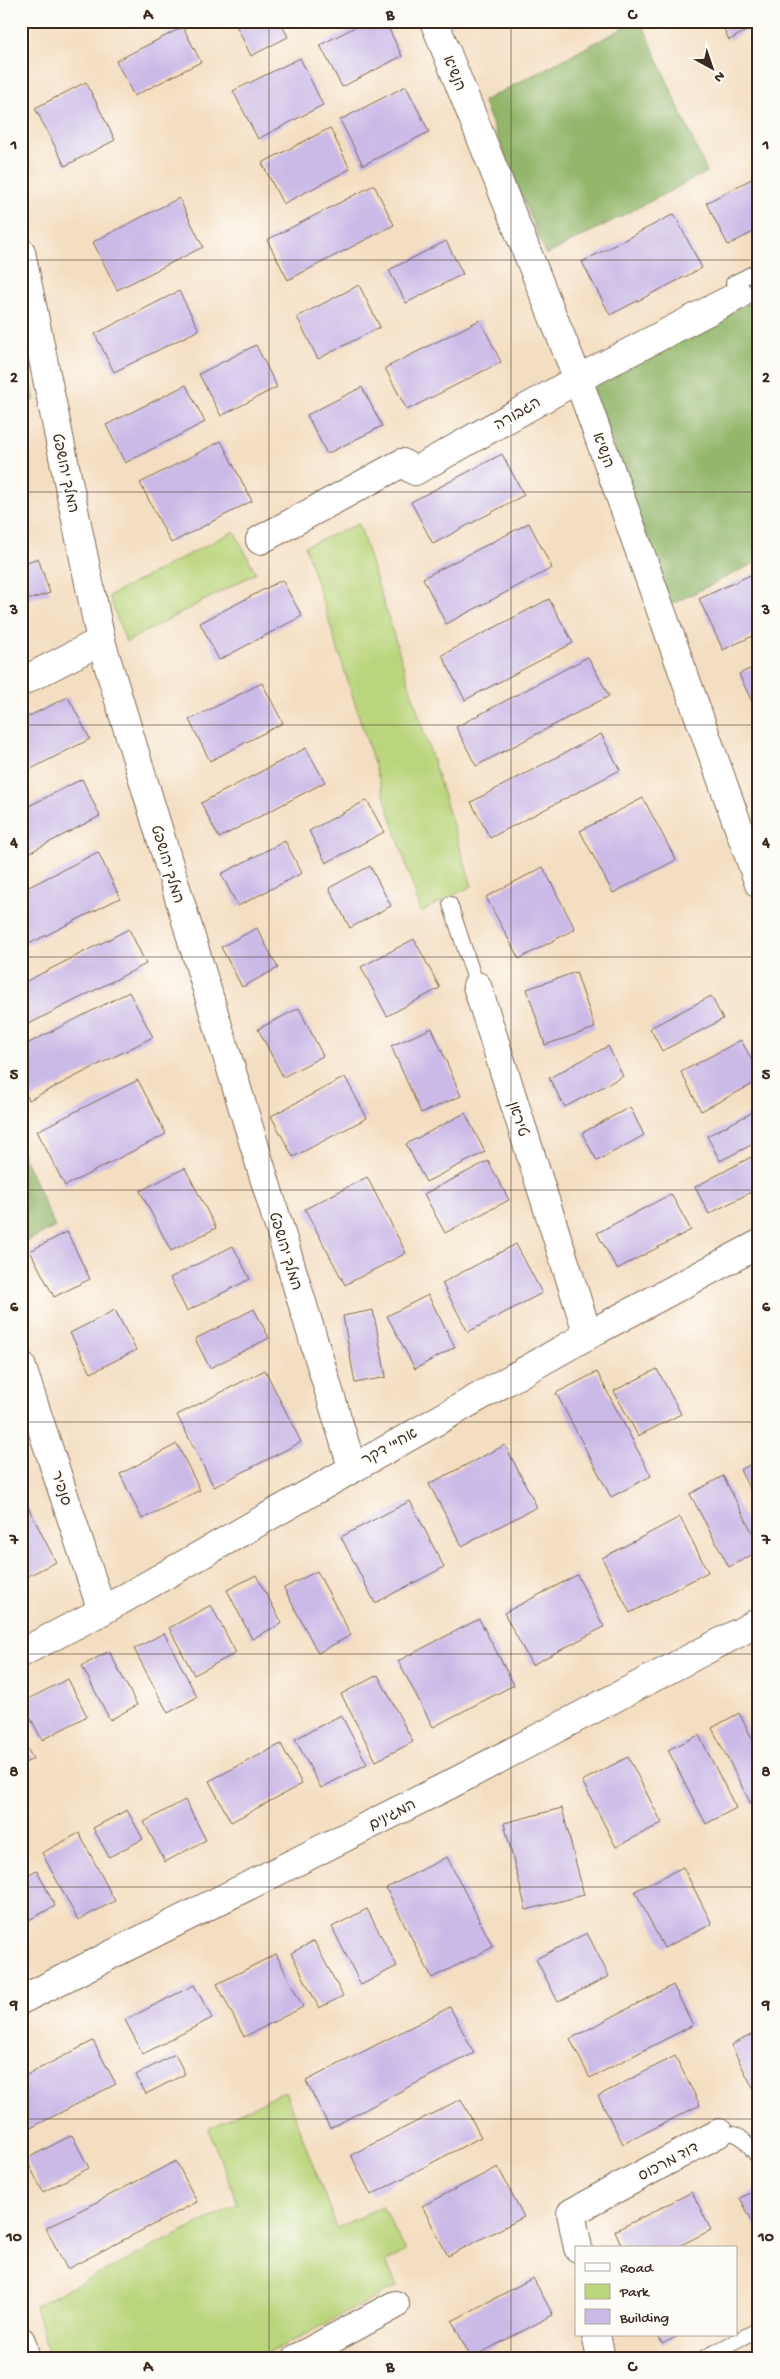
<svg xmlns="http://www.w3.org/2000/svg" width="780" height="2379" font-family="'Gochi Hand','Playpen Sans Hebrew',sans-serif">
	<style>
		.green { fill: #bad57b; stroke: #7a804c }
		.forest { fill: #93b66b; stroke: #677044 }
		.building { fill: #cbb9e7 }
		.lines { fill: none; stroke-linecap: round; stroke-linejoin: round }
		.service-casing { stroke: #7c6957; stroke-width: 16 }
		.minor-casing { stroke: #7c6957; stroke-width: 30 }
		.tertiary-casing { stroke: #7c6957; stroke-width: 30 }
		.service { stroke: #fff; stroke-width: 14 }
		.minor { stroke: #fff; stroke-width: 28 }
		.tertiary { stroke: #fff; stroke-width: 28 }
		.grid { fill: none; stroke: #3b2a1e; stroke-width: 1; stroke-opacity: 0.55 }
		.labels { text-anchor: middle; stroke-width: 4; stroke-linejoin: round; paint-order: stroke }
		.street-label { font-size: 15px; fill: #3b2a1e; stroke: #fdfcf7 }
		.neatline { fill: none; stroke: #3b2a1e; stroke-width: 2 }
		.grid-label { font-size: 16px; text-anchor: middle; font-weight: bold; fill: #3b2a1e }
	</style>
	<rect width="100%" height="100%" fill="#fdfcf7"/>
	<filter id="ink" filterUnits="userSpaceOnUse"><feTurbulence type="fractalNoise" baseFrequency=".02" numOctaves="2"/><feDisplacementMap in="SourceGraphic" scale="10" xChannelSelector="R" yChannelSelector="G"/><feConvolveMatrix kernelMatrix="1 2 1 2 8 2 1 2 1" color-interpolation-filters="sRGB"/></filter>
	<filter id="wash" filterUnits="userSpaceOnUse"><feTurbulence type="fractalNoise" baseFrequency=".0096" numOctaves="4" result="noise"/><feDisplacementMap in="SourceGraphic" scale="20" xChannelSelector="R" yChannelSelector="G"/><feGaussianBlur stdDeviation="1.12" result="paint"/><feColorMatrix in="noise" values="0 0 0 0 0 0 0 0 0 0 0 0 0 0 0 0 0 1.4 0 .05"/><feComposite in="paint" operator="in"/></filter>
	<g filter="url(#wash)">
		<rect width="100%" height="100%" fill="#f4dec1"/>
		<g class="green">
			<polygon points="359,524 472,886 421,912 305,546"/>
			<polygon points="234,531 256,573 126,642 109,596"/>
			<polygon points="285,2091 337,2228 382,2206 406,2251 386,2262 397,2286 260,2358 50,2358 35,2306 238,2204 208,2129"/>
		</g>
		<g class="forest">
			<polygon points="637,21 641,21 707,172 546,255 483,101"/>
			<polygon points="754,300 759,310 759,561 670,605 592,385"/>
			<polygon points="21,334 35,400 21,406"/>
			<polygon points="21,1150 55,1227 21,1244"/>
		</g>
		<g id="blocks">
			<g class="building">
				<polygon points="234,21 280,21 288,37 251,56"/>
				<polygon points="367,21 385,21 402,56 342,87 320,45"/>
				<polygon points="720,21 759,21 759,24 729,40"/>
				<polygon points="183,27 201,62 134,96 116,61"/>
				<polygon points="300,58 323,105 258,139 233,91"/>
				<polygon points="86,82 115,140 65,166 35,108"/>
				<polygon points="406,86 429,132 363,165 340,120"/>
				<polygon points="330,128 350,169 283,204 262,163"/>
				<polygon points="759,175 759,229 728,245 706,203"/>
				<polygon points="374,185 394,225 288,280 267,240"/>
				<polygon points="179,198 203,247 117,290 93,242"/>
				<polygon points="674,214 702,268 610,315 582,262"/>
				<polygon points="446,241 463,274 406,303 389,270"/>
				<polygon points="359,285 380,327 318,359 297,317"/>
				<polygon points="179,291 199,330 114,372 95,334"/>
				<polygon points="480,320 501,362 407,410 385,368"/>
				<polygon points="256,345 277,387 221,416 199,374"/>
				<polygon points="186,385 205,422 125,463 106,425"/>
				<polygon points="362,387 382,426 327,454 307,415"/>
				<polygon points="221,441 252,501 171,543 140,483"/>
				<polygon points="502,454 524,495 433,544 411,502"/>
				<polygon points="529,523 552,568 446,624 423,578"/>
				<polygon points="38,558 50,593 21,602 21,564"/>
				<polygon points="759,571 759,633 723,650 699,599"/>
				<polygon points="282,580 302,616 219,660 200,623"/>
				<polygon points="549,599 573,643 465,700 442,655"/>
				<polygon points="588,657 609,696 476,766 456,727"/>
				<polygon points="759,665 759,717 739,674"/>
				<polygon points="262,683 283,723 210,761 189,720"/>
				<polygon points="68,697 90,739 21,774 21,720"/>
				<polygon points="601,734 620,770 490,838 471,802"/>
				<polygon points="306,748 325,782 219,838 201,803"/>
				<polygon points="82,779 100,816 21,857 21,810"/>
				<polygon points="643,798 676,860 613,893 580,831"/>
				<polygon points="367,800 384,832 326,863 309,831"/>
				<polygon points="285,841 302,873 238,906 221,874"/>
				<polygon points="98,852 120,898 21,948 21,891"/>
				<polygon points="370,866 391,906 350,928 329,888"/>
				<polygon points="543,867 575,929 519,959 486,897"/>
				<polygon points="257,928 278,968 242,987 221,947"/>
				<polygon points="129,929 146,964 21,1028 21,984"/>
				<polygon points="414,939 440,988 387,1016 361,967"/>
				<polygon points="576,972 595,1028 545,1045 527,989"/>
				<polygon points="129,992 153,1037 29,1100 21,1085 21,1047"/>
				<polygon points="711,996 723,1019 662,1051 650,1028"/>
				<polygon points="299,1008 323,1056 283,1077 258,1029"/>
				<polygon points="432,1028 461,1096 421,1113 391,1046"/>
				<polygon points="741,1040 759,1073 759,1081 701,1111 681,1072"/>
				<polygon points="608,1046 623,1076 565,1107 549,1078"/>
				<polygon points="345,1077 367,1118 293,1157 271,1116"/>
				<polygon points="138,1080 166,1134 65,1186 37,1131"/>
				<polygon points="630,1107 644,1135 597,1161 582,1133"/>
				<polygon points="759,1109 759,1141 720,1161 707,1136"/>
				<polygon points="465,1113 485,1152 426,1182 406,1144"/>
				<polygon points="751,1157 759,1172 759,1188 709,1214 695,1187"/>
				<polygon points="488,1161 509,1200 445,1233 424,1194"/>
				<polygon points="185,1168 216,1228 171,1251 140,1191"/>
				<polygon points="367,1177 406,1253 345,1285 305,1209"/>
				<polygon points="671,1194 691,1230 617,1269 597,1233"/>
				<polygon points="67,1232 90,1279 54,1297 30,1251"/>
				<polygon points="516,1244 542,1293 468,1332 442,1283"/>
				<polygon points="233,1246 250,1279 187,1311 170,1278"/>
				<polygon points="428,1295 455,1347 415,1369 387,1316"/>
				<polygon points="254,1309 269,1338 210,1368 195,1339"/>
				<polygon points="115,1310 136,1350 91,1373 70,1333"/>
				<polygon points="373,1310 386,1377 355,1383 343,1316"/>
				<polygon points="657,1369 681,1414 638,1436 614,1391"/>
				<polygon points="265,1370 301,1442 214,1487 177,1415"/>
				<polygon points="597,1372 651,1476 611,1497 556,1393"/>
				<polygon points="177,1444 200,1490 142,1519 120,1474"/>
				<polygon points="505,1445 537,1507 462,1546 429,1484"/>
				<polygon points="759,1460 759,1507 740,1470"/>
				<polygon points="723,1476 759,1545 759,1551 729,1567 690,1494"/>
				<polygon points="410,1501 444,1567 375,1603 341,1537"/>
				<polygon points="28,1507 56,1562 22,1579 21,1510"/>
				<polygon points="680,1517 708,1572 630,1613 602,1558"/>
				<polygon points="317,1571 351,1635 318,1653 284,1588"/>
				<polygon points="256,1575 282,1623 252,1639 227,1590"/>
				<polygon points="577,1575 604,1627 532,1665 504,1613"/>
				<polygon points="211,1605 236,1653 194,1675 169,1628"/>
				<polygon points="479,1619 514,1685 433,1727 398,1661"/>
				<polygon points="164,1633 197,1697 168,1713 134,1649"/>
				<polygon points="109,1651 137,1705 110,1720 82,1666"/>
				<polygon points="378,1675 413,1742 376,1761 341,1694"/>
				<polygon points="68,1679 87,1716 42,1740 22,1702"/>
				<polygon points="759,1689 759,1706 752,1693"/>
				<polygon points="739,1713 759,1752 759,1801 751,1804 712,1728"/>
				<polygon points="341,1715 367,1764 321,1788 295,1739"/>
				<polygon points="699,1735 736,1808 706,1824 668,1750"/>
				<polygon points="21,1737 33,1759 21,1765"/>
				<polygon points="281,1744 302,1784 231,1822 209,1781"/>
				<polygon points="628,1757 662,1823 616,1847 582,1781"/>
				<polygon points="185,1800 206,1840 165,1862 144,1822"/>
				<polygon points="562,1808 584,1895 526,1910 504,1823"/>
				<polygon points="127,1810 143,1839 109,1857 93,1828"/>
				<polygon points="79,1833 115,1901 78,1920 42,1853"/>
				<polygon points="447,1857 493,1947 432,1978 386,1888"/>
				<polygon points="683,1867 712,1924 664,1948 635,1891"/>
				<polygon points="37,1870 55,1906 21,1924 21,1878"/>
				<polygon points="367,1909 397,1966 361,1985 332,1927"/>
				<polygon points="587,1933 609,1976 558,2002 536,1959"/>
				<polygon points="314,1941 343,1996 319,2008 291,1953"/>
				<polygon points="276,1954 303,2007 244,2037 217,1984"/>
				<polygon points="194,1985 212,2018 143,2054 125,2020"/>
				<polygon points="673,1985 693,2025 590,2078 570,2039"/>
				<polygon points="450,2007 474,2053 330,2128 306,2081"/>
				<polygon points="759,2031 759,2100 731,2045"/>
				<polygon points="93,2041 116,2084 21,2133 21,2078"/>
				<polygon points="175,2054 185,2074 146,2094 136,2075"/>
				<polygon points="675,2056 700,2105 623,2144 598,2096"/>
				<polygon points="461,2099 481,2137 371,2195 351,2155"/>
				<polygon points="72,2135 89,2168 43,2192 26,2159"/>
				<polygon points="176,2161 197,2202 67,2269 46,2228"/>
				<polygon points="498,2167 524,2217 448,2256 422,2206"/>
				<polygon points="759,2188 759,2234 740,2198"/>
				<polygon points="692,2192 711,2230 675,2248 623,2248 615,2231"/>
				<polygon points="533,2278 553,2315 471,2358 452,2321"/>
				<polygon points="658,2335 679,2335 662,2344"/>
				<polygon points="538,2350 542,2358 524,2358"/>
			</g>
		</g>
	</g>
	<g filter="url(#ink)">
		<use href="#blocks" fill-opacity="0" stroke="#7c6957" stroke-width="1"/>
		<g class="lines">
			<defs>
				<g id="service">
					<polyline points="739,295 733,283 759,270"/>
					<polyline points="450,904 477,986"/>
					<path d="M719,2133C742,2131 746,2142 759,2159"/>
					<polyline points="703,2358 759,2329"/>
				</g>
				<g id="minor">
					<polyline points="21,252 101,641 352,1467"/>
					<polyline points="260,540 402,463 415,471 578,379 739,295"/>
					<polyline points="21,682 101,641"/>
					<polyline points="477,986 588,1335"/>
					<polyline points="21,1365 102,1611"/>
					<polyline points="21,1653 102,1611 588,1335 759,1244"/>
					<polyline points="21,2000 451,1784 759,1622"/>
					<polyline points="578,2248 571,2213 719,2133"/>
					<polyline points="596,2335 601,2358"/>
					<polyline points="21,2341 26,2358"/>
					<polyline points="297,2358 395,2305"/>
				</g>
				<polyline id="tertiary" points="434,21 578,379 759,884"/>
			</defs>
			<use href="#service" class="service-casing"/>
			<use href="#minor" class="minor-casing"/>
			<use href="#tertiary" class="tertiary-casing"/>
			<use href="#service" class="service"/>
			<use href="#minor" class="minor"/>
			<use href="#tertiary" class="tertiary"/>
		</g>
	</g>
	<path class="grid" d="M269,21V2358M511,21V2358M21,260H759M21,492H759M21,725H759M21,957H759M21,1190H759M21,1422H759M21,1654H759M21,1887H759M21,2119H759"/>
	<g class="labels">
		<g class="street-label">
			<text transform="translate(455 73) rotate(68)" y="5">הנשיא</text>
			<text transform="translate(517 413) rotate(-30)" y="5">הגבורה</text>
			<text transform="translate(604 450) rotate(70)" y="5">הנשיא</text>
			<text transform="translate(66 473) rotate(78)" y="5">המלך יהושפט</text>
			<text transform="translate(168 864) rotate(73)" y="5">המלך יהושפט</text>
			<text transform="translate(519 1119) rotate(72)" y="5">טיראן</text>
			<text transform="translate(286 1251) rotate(73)" y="5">המלך יהושפט</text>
			<text transform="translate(389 1446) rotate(-29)" y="5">אח"י דקר</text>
			<text transform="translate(62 1488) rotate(72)" y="5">סנפיר</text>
			<text transform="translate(392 1814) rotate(-27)" y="5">המגינים</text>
			<text transform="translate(668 2161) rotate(-28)" y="5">דוד מרכוס</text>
		</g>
	</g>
	<rect width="780" height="2379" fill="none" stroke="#fdfcf7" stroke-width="55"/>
	<rect x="575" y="2246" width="162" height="90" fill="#fdfcf7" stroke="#afa8a0"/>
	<rect x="585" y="2263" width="25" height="8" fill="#ffffff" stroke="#afa8a0"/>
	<text x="620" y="2272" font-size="15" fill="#3b2a1e">Road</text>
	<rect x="585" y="2284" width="25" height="15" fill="#bad57b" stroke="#afa8a0"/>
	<text x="620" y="2296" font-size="15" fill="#3b2a1e">Park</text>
	<rect x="585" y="2309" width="25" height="15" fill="#cbb9e7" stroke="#afa8a0"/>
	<text x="620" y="2322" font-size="15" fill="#3b2a1e">Building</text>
	<g transform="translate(712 68) rotate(140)" stroke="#fdfcf7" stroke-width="4" paint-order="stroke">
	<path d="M0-4L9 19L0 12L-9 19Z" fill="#3b2a1e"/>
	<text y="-8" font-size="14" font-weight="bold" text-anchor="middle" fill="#3b2a1e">N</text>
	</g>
	<rect x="28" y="28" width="724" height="2324" class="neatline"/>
	<g class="grid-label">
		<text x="148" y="19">A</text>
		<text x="390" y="19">B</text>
		<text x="632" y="19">C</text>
		<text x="14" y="149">1</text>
		<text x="766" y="149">1</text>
		<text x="14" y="382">2</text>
		<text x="766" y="382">2</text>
		<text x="14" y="614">3</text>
		<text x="766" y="614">3</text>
		<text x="14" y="847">4</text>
		<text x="766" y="847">4</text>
		<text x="14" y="1079">5</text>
		<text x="766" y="1079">5</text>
		<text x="14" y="1311">6</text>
		<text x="766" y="1311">6</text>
		<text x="14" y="1544">7</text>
		<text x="766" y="1544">7</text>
		<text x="14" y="1776">8</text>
		<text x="766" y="1776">8</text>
		<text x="14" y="2009">9</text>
		<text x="766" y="2009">9</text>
		<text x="14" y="2241">10</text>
		<text x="766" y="2241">10</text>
		<text x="148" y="2371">A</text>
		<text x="390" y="2371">B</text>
		<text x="632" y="2371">C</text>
	</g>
</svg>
